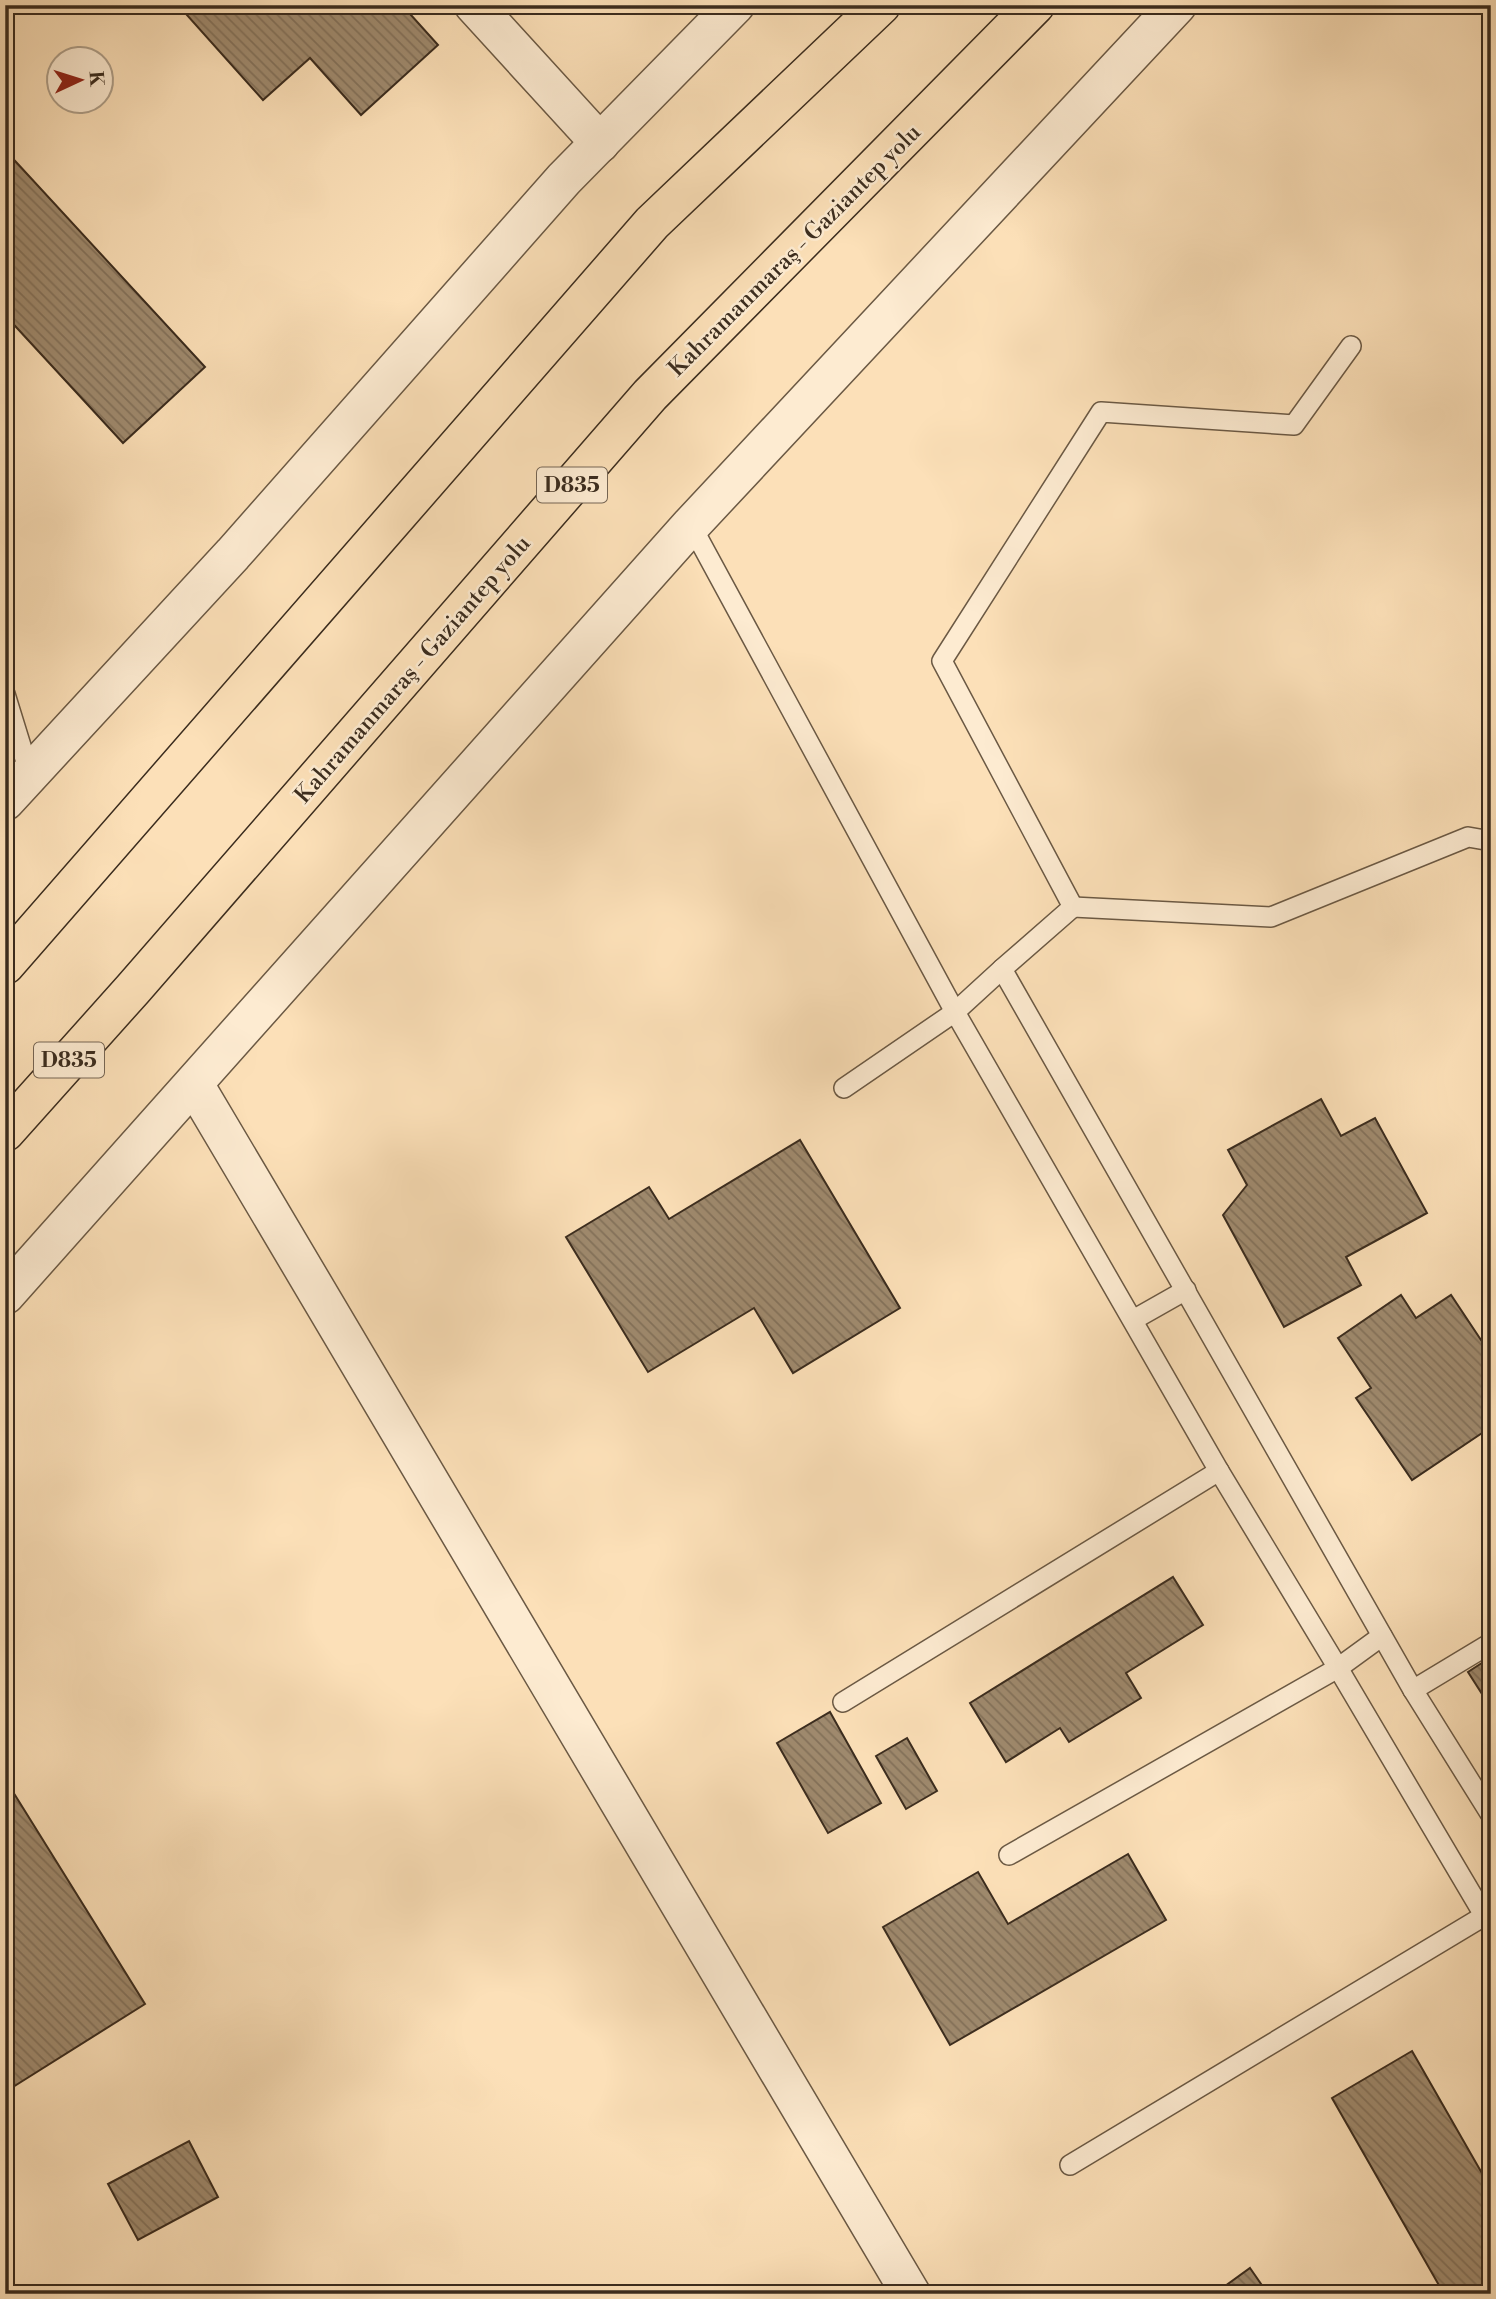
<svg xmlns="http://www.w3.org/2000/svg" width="1496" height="2299" font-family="'Libre Bodoni',serif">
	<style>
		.building { fill: url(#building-back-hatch); stroke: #3b2c1e; stroke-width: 2 }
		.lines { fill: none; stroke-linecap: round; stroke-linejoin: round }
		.service-casing { stroke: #6b5944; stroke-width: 22 }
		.minor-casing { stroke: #6b5944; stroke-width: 41 }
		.trunk-casing { stroke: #3b2c1e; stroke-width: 41 }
		.service { stroke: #fdebd1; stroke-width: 19 }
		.minor { stroke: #fdebd1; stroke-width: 38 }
		.trunk { stroke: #fce0b8; stroke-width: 38 }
		.labels { text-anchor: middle; stroke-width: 5; stroke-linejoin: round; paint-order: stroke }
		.shield { fill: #fdebd1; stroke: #756554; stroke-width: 2 }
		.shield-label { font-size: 21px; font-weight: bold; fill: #3b2c1e }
		.street-label { font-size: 23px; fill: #3b2c1e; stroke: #fdebd1 }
	</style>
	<defs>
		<pattern id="building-back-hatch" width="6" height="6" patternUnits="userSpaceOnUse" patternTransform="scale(1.75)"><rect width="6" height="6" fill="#9f8a6e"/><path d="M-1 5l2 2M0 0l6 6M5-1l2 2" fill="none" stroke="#83715a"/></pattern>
	</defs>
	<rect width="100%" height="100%" fill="#fce0b8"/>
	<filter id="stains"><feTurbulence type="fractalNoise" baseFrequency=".00286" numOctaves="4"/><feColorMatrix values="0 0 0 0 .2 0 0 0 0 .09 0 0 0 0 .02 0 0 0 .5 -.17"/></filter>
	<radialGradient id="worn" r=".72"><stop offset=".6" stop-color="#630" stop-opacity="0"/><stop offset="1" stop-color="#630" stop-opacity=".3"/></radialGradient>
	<g class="building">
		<polygon points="178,5 402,5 438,45 361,115 310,58 263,100"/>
		<polygon points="5,150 205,367 123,443 5,315"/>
		<polygon points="1321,1099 1341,1136 1375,1118 1427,1213 1346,1257 1361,1285 1284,1327 1223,1215 1247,1185 1228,1150"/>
		<polygon points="800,1140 900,1308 793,1373 754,1308 648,1372 566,1237 649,1187 669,1219"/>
		<polygon points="1401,1295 1416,1318 1451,1295 1491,1355 1491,1386 1483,1392 1491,1403 1491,1427 1412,1480 1356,1398 1371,1388 1338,1338"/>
		<polygon points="1173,1577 1203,1625 1126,1673 1141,1698 1069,1742 1060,1728 1006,1762 970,1703"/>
		<polygon points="1491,1657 1491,1708 1468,1672"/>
		<polygon points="830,1712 881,1803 828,1833 777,1743"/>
		<polygon points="907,1738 937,1791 906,1809 876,1756"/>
		<polygon points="5,1779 145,2004 5,2092"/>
		<polygon points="1128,1854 1166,1920 950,2045 883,1927 978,1872 1008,1924"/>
		<polygon points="1412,2051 1491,2189 1491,2294 1444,2294 1332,2098"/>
		<polygon points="189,2141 218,2197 138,2240 108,2184"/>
		<polygon points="1250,2268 1268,2294 1214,2294"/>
	</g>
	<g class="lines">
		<defs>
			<g id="service">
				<polyline points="1351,346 1294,425 1101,412 942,661 1073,907 1002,969 1413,1690 1491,1815"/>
				<polyline points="691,525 955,1012 1219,1471 1338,1668 1491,1927"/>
				<polyline points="5,694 30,775"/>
				<polyline points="1073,907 1271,917 1468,837 1491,841"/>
				<polyline points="844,1088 955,1012 1002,969"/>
				<polyline points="1133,1320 1186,1290"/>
				<polyline points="1413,1690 1491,1643"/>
				<polyline points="843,1702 1219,1471"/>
				<polyline points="1009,1855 1338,1668 1382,1636"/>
				<polyline points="1070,2165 1484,1916"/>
			</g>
			<g id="minor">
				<polyline points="474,5 600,143"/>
				<polyline points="5,801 233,554 564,179 735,5"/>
				<polyline points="194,1084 911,2294"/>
				<polyline points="5,1295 691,525 1177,5"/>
			</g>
			<g id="trunk">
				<polyline points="5,965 652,223 881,5"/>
				<polyline points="5,1132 133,989 650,395 1035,5"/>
			</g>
		</defs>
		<use href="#service" class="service-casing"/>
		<use href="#minor" class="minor-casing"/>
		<use href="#trunk" class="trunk-casing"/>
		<use href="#service" class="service"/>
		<use href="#minor" class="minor"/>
		<use href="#trunk" class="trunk"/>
	</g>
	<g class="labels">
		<g class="shield">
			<rect x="537" y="467.5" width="70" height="35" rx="5"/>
			<rect x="34" y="1042.5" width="70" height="35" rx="5"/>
		</g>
		<g class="shield-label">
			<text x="572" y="492">D835</text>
			<text x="69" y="1067">D835</text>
		</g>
		<g class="street-label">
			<text transform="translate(794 250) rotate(-45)" y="8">Kahramanmaraş - Gaziantep yolu</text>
			<text transform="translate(412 669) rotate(-49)" y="8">Kahramanmaraş - Gaziantep yolu</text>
		</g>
	</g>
	<rect width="1496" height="2299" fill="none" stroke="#fce0b8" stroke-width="28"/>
	<rect x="7" y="7" width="1482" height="2285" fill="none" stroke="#3b2c1e" stroke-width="3.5"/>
	<rect x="14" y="14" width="1468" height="2271" fill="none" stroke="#3b2c1e" stroke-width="2"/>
	<g transform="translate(80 80) rotate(86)"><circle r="33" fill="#fdebd1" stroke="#af9f89" stroke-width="2"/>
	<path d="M0-5L12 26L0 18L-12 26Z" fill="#8f2418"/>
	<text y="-10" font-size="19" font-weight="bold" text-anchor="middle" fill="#3b2c1e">K</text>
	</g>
	<rect width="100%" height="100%" filter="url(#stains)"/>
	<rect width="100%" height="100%" fill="url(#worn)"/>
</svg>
